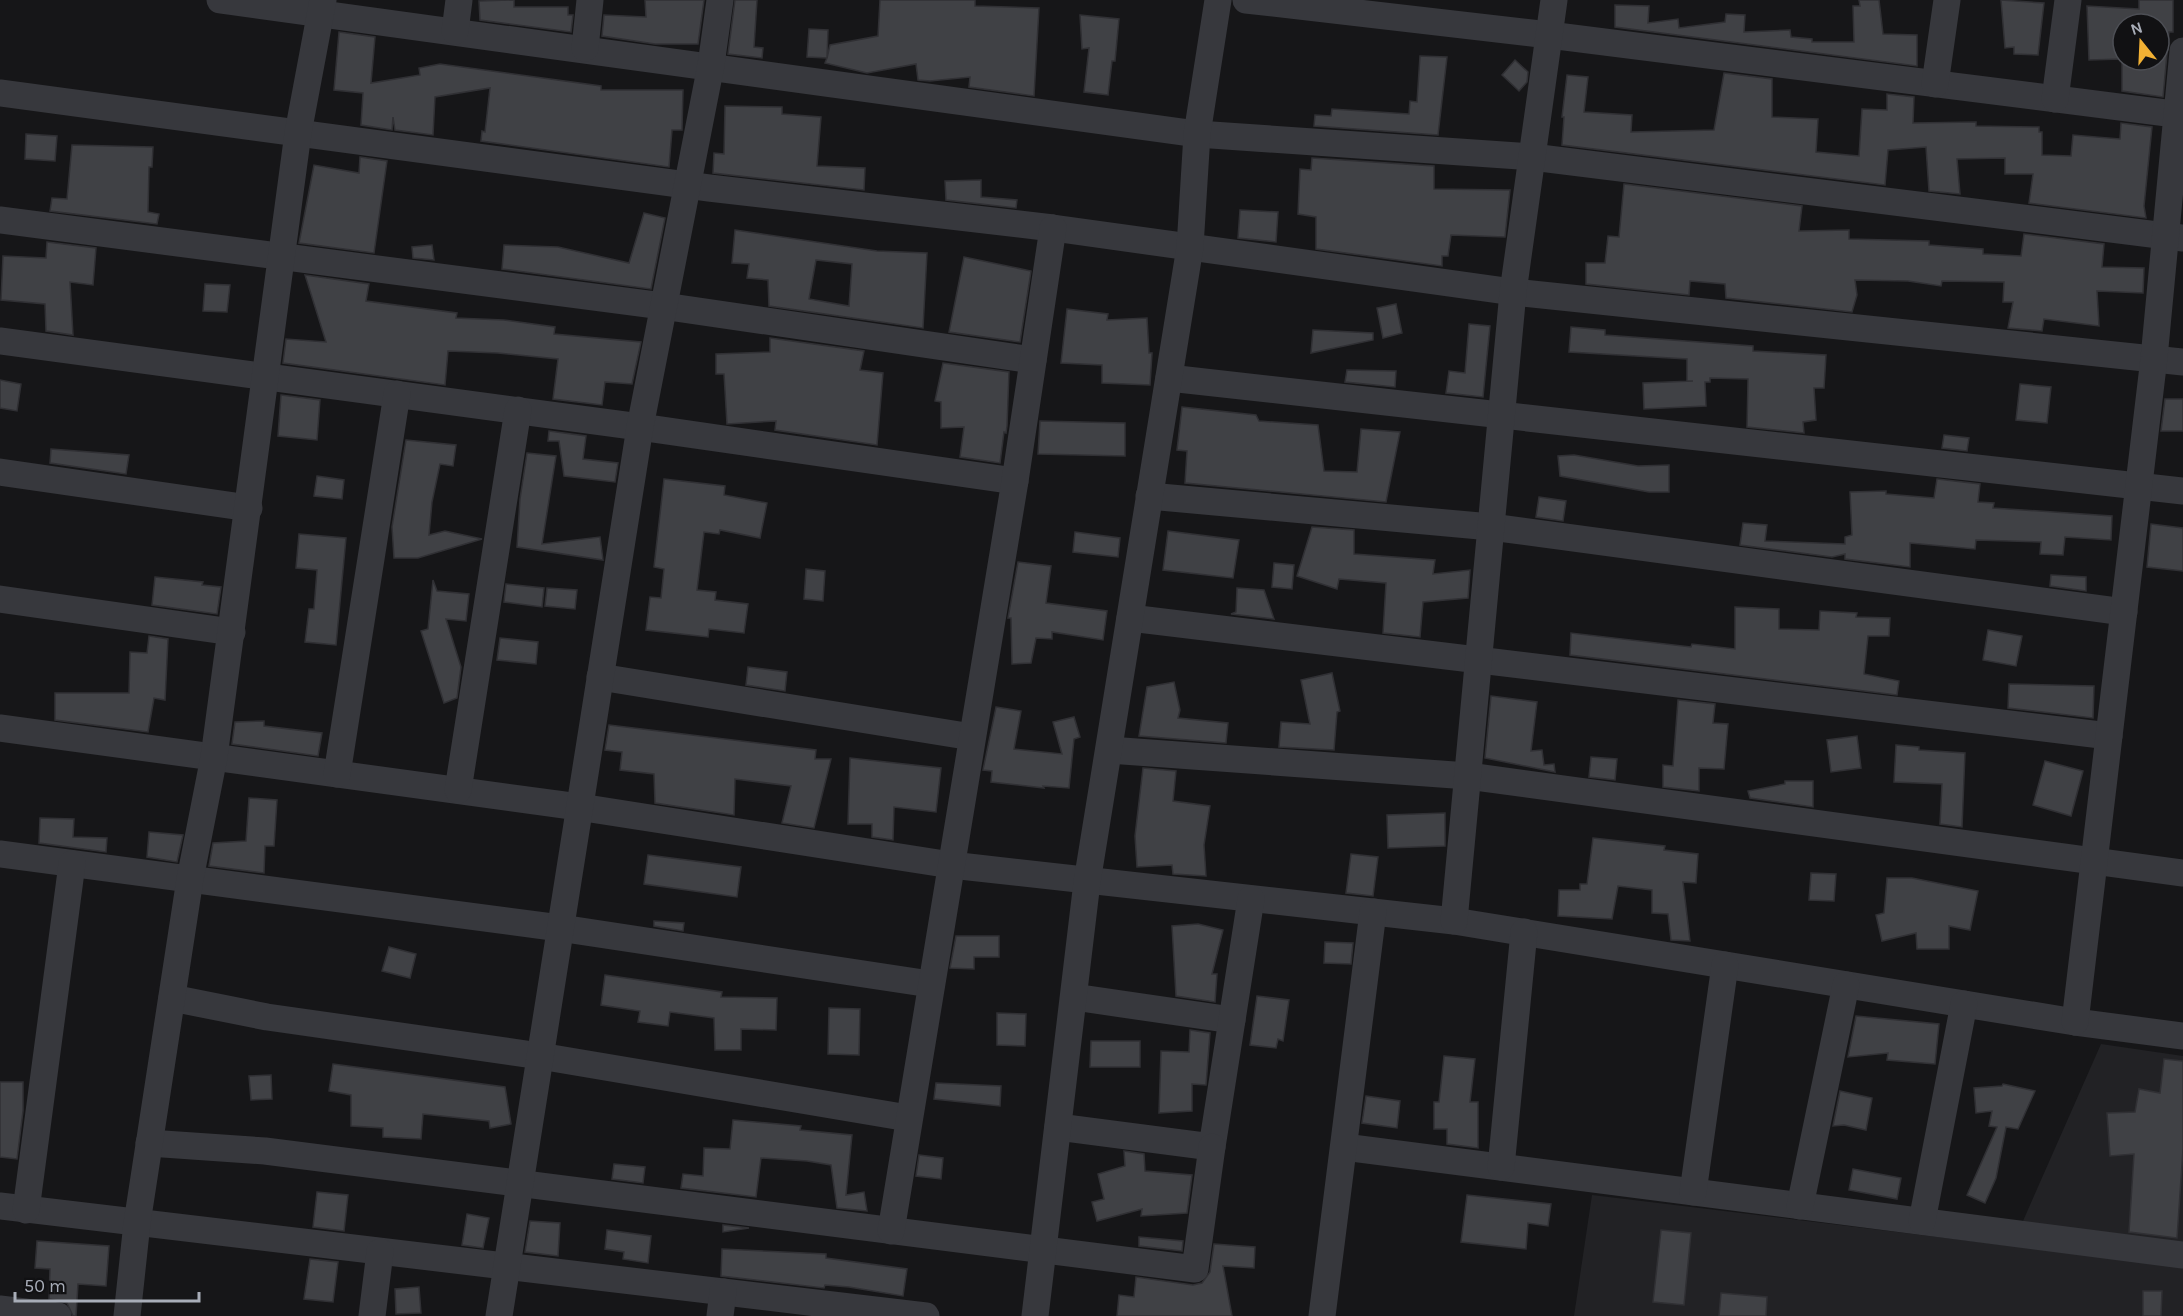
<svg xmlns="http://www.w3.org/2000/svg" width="2183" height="1316" font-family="Karla,sans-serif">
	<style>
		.built { fill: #222225 }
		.building { fill: #404145; stroke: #303034; stroke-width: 1.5; fill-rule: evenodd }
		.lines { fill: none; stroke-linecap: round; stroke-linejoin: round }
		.street { stroke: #37383d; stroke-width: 27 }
	</style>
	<rect width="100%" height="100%" fill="#161618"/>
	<polygon class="built" points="2101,1044 2183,1056 2183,1316 1574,1316 1592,1195 2012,1246"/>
	<g class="building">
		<polygon points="514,0 514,7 568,7 568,15 573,15 571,32 480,20 479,1"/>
		<polygon points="645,0 704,0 698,44 655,44 602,36 604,15 646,17"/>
		<polygon points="735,0 757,0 754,47 763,48 762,58 728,54"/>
		<polygon points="880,0 975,0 975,6 1039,8 1034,96 969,87 970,77 930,81 918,80 916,64 867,73 825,63 827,58 807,57 809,29 828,30 827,58 830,45 878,36"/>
		<polygon points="1859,0 1879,0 1883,34 1917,35 1917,66 1615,27 1615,5 1649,6 1648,23 1678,19 1679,28 1725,22 1726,14 1745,15 1744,32 1790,30 1791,37 1812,39 1812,42 1854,42 1853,6 1860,6"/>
		<polygon points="2001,0 2044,3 2038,55 2014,54 2014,47 2005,48"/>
		<path d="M2139,0H2173V32H2169L2163,97L2122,91V59L2089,60L2087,6L2139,9ZM2123,24H2159V60H2123Z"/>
		<polygon points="1080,15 1119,19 1115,61 1112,61 1108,95 1084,92 1089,48 1082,49"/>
		<polygon points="339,32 375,37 371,83 420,75 419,68 440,64 601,86 601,90 683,90 682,130 672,130 669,167 481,141 482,131 485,132 490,88 435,97 433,135 395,130 393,117 392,130 361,125 363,93 334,90"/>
		<polygon points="1420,56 1447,57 1438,135 1314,126 1315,115 1331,116 1332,109 1409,114 1410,101 1417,102"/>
		<polygon points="1515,60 1528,72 1527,82 1519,91 1502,75"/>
		<polygon points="1724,73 1772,79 1772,117 1818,119 1816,152 1859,156 1862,109 1887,110 1887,94 1914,97 1913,123 1976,122 1976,126 2039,127 2039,132 2042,132 2042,155 2071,156 2073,135 2120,139 2121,123 2152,127 2144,206 2146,218 2029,203 2033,174 2005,174 2005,158 1957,159 1960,194 1929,191 1926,147 1888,150 1885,185 1562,145 1564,117 1562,117 1567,75 1588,77 1584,112 1632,115 1631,132 1714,130"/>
		<polygon points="725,106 782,107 782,114 821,117 817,166 865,168 864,190 713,173 714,153 724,154"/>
		<polygon points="26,134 57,136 55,161 25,159"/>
		<polygon points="72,145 153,147 152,167 149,167 148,212 159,214 157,224 50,211 52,198 67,199"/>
		<polygon points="360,157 387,161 374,253 299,243 314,165 359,173"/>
		<polygon points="1312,158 1434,166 1434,189 1510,190 1505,237 1451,235 1448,256 1442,256 1442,266 1316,249 1316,217 1298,214 1300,169 1311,170"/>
		<polygon points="981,180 981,197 1017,200 1016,208 946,200 945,181"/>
		<polygon points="1624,184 1802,206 1799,231 1849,230 1849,239 1929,241 1929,245 1983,249 1983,254 2021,256 2024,234 2104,244 2102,267 2144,268 2143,293 2097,291 2099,326 2044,319 2042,331 2008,328 2013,302 2003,302 2004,282 1942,281 1941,286 1908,281 1855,280 1857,295 1852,312 1726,298 1725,284 1690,281 1689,295 1586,284 1586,263 1605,263 1608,236 1619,237"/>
		<polygon points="1240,210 1278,212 1276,242 1238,238"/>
		<polygon points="644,213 665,218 651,289 502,269 504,245 558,247 629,263"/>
		<path d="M735,230L877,251L927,253L923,328L769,306L768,280L747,278L749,264L732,263ZM816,260L852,264L849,306L809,299Z"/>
		<polygon points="47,242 96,248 93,285 70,282 73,335 46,331 45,304 1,300 3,256 46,258"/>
		<polygon points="432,245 434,260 413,258 412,247"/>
		<polygon points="964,257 1031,271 1020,342 949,332"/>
		<polygon points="305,275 369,284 366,301 457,313 456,318 504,320 555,327 554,334 641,342 632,384 605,382 602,405 553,399 558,359 498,353 448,351 445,385 283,363 286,339 326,342"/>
		<polygon points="205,284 230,285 227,312 203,311"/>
		<polygon points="1396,304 1402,333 1383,338 1377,308"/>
		<polygon points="1067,309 1108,314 1107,320 1147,318 1149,353 1152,353 1150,385 1102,383 1102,365 1061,363"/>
		<polygon points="1469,324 1490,326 1483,397 1446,393 1449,371 1465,373"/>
		<polygon points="1571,327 1605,330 1605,335 1753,346 1753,351 1826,355 1824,388 1814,388 1816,420 1803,422 1804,433 1747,427 1748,379 1710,378 1710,382 1705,382 1706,406 1644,409 1643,383 1693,381 1687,381 1687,359 1569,352"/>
		<polygon points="1313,330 1373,333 1373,340 1311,353"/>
		<polygon points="770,338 864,351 860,370 883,373 877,445 775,430 776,421 727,424 724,374 716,374 716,354 770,352"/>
		<polygon points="943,363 1009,372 1007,426 1006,433 1004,432 1000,463 960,457 964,427 941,428 941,402 935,401"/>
		<polygon points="1347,370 1396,371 1395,387 1345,382"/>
		<polygon points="0,380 21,384 17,411 0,408"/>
		<polygon points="2020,384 2051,387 2047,423 2016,420"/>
		<polygon points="281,395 320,400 317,440 278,436"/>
		<polygon points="2165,399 2183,399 2183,431 2161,431"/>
		<polygon points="1182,407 1256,415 1259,421 1318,425 1324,471 1357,472 1361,429 1400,432 1386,502 1185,483 1187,451 1177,450"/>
		<polygon points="1040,421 1125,423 1125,456 1038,454"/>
		<polygon points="549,431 586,436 583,459 618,463 615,482 564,476 559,441 548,441"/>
		<polygon points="1944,435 1969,438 1967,451 1942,448"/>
		<polygon points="406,440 456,445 453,466 440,464 432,502 429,535 445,531 482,539 418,558 394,558 392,527"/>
		<polygon points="51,449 129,455 126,474 50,463"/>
		<polygon points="527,453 556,456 542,544 600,537 603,560 517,547 520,499"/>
		<polygon points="1574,455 1638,466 1669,465 1669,492 1649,492 1560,476 1558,456"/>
		<polygon points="317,476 344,480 342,499 314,496"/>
		<polygon points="664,479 725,486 724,495 767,503 760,538 720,530 719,534 704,532 697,590 716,592 715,600 748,604 744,633 709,629 708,637 646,630 650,597 661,598 664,569 654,567"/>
		<polygon points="1937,479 1980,484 1978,502 1994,503 1993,508 2112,516 2111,540 2065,537 2063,555 2040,554 2041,542 1976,540 1975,549 1910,543 1910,567 1845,559 1845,554 1832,557 1740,545 1743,523 1767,525 1765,541 1845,544 1845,537 1852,535 1850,492 1886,491 1886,494 1934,498"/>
		<polygon points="1539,497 1566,501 1563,521 1536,517"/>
		<polygon points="2151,524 2183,528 2183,571 2147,567"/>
		<polygon points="1312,527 1354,530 1354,554 1435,560 1433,574 1470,570 1468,598 1423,602 1420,637 1383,633 1386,583 1339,579 1337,589 1297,576"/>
		<polygon points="1168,531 1239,540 1233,578 1163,570"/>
		<polygon points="1075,532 1120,538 1118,557 1073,552"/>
		<polygon points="299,534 346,538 336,645 305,642 309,609 314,609 317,570 296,568"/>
		<polygon points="1018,562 1051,566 1046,603 1107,611 1103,640 1052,632 1052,639 1036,638 1031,663 1012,664 1011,618 1008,618"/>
		<polygon points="1274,563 1294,565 1292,589 1272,587"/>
		<polygon points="806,569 825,571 823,601 804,599"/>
		<polygon points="2051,575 2086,577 2086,591 2050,586"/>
		<polygon points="155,577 203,582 202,585 221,587 217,614 152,605"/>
		<polygon points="433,580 437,591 469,594 466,621 446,619 461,667 457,698 444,703 421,631 428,629"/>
		<polygon points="506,584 544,588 542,607 504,602"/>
		<polygon points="547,588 577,590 575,609 545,606"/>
		<polygon points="1237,588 1264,590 1274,619 1231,614 1236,612"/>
		<polygon points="1735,607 1779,609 1779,629 1819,630 1820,611 1857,613 1856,617 1890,618 1889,636 1868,636 1864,674 1899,681 1897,695 1570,655 1571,633 1691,647 1692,644 1735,649"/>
		<polygon points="1988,630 2022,636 2016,666 1983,660"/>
		<polygon points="149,636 168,639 165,700 154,698 148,732 55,720 55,693 129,693 130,652 147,653"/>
		<polygon points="500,638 538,642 536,664 497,660"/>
		<polygon points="748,667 787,672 785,691 746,685"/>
		<polygon points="1332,673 1340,711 1337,712 1334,750 1279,747 1281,722 1310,724 1301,680"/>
		<polygon points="1174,682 1180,710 1178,718 1228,723 1226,743 1139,736 1147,687"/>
		<polygon points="2009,684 2094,686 2093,718 2008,708"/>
		<polygon points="1491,696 1537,702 1531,751 1542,750 1544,765 1554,764 1555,772 1485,758"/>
		<polygon points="1678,700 1715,704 1713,723 1728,724 1724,769 1699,768 1699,791 1663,787 1663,765 1673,766"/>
		<polygon points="996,707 1021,711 1014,749 1062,754 1053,722 1074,717 1080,737 1074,739 1069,788 1043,786 1044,788 991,782 992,771 983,770"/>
		<polygon points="264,721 264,726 322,733 318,756 232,744 235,722"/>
		<polygon points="609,725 816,750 815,759 831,759 814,828 782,823 791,786 735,779 734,815 655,803 654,774 620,770 622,752 605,750"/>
		<polygon points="1857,736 1861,768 1831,772 1827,740"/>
		<polygon points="1896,745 1919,747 1919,750 1965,753 1962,827 1940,824 1942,784 1894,782"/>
		<polygon points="1591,757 1617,759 1615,780 1589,777"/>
		<polygon points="850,758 941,768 936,812 894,807 893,840 872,837 872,824 848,824"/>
		<polygon points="2045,761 2083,771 2071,816 2033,805"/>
		<polygon points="1143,768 1176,771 1173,801 1210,806 1204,845 1206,876 1173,874 1172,865 1137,867 1135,836"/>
		<polygon points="1785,781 1813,781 1813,807 1750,798 1748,791 1785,784"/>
		<polygon points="249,798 277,800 274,846 265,846 264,873 209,866 213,843 246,841"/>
		<polygon points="1445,813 1445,846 1388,848 1387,815"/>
		<polygon points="40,818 74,819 73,837 107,838 106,852 39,843"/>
		<polygon points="149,832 183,835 177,862 147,857"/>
		<polygon points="1593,838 1665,846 1664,850 1698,854 1696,883 1683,882 1690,941 1671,940 1668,914 1652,913 1652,890 1618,886 1612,919 1558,916 1559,890 1580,890 1580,884 1587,884"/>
		<polygon points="1351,854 1378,857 1373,896 1346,893"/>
		<polygon points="648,855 741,867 737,897 644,884"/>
		<polygon points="1811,873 1836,874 1834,901 1809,900"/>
		<polygon points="1887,878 1912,878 1978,891 1970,930 1949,926 1949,949 1917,949 1916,933 1882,941 1876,915 1884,913"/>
		<polygon points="654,921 684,923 683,931 654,926"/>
		<polygon points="1198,924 1223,930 1212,974 1217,974 1215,1002 1176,996 1172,926"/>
		<polygon points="956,936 999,936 999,957 974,957 974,969 950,968"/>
		<polygon points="1325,942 1353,943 1351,964 1324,963"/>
		<polygon points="389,947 416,954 410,978 382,971"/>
		<polygon points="605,975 722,992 721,997 777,998 776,1030 741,1029 741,1050 715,1050 714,1018 670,1012 668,1026 638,1022 640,1011 601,1005"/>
		<polygon points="1257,996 1289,1000 1283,1041 1278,1039 1276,1048 1250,1045"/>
		<polygon points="829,1008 860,1009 859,1055 828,1054"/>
		<polygon points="997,1013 1026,1014 1025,1046 997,1045"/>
		<polygon points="1856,1016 1939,1024 1935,1064 1887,1060 1888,1053 1848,1057"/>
		<polygon points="1190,1030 1210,1033 1206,1085 1192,1084 1192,1111 1159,1113 1161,1051 1189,1052"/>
		<polygon points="1091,1041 1140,1041 1140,1067 1090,1067"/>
		<polygon points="1444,1056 1475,1059 1470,1102 1478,1102 1478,1148 1447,1144 1447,1129 1434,1129 1434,1102 1439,1102"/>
		<polygon points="2164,1059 2183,1061 2183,1149 2177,1238 2129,1232 2134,1154 2110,1156 2107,1113 2135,1112 2139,1089 2160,1093"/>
		<polygon points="333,1064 505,1087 511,1124 490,1128 489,1121 423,1114 421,1139 383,1137 383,1128 351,1126 351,1095 329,1091"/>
		<polygon points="271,1075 272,1099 251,1100 249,1076"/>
		<polygon points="0,1082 23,1082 23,1111 17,1159 0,1157"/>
		<polygon points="936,1083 1001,1086 1000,1106 934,1099"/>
		<polygon points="2003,1084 2035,1091 2018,1129 2006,1127 1996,1178 1985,1203 1967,1195 1997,1127 1989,1126 1992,1111 1976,1113 1974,1088 2002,1086"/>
		<polygon points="1840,1091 1872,1098 1866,1130 1844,1125 1833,1126"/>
		<polygon points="1366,1096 1400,1101 1397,1128 1362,1123"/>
		<polygon points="733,1120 801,1126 800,1130 852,1135 846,1195 864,1192 867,1211 837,1208 831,1165 807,1161 761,1158 756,1197 681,1188 683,1174 703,1176 704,1148 730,1149"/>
		<polygon points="1124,1151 1144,1154 1145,1171 1192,1175 1187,1213 1141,1216 1142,1209 1097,1221 1092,1202 1104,1199 1098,1174 1125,1166"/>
		<polygon points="919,1155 943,1158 941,1179 916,1176"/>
		<polygon points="614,1164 645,1167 643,1183 612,1179"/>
		<polygon points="1853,1169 1901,1178 1897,1199 1849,1190"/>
		<polygon points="317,1192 348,1195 344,1231 313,1227"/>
		<polygon points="1467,1195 1551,1204 1548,1226 1528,1223 1526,1249 1461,1242"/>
		<polygon points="467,1214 489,1218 483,1248 462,1245"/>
		<polygon points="530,1221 560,1223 558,1256 525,1252"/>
		<polygon points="723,1225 749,1228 723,1232"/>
		<polygon points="607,1230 651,1236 648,1263 623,1259 624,1252 605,1249"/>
		<polygon points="1661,1230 1691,1233 1684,1305 1653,1302"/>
		<polygon points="1139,1237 1183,1241 1182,1251 1139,1246"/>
		<polygon points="37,1241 109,1246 106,1286 78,1284 76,1316 73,1316 67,1303 49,1299 50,1269 35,1268"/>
		<polygon points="1214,1244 1255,1247 1254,1268 1223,1266 1232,1316 1117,1316 1119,1295 1134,1297 1136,1277 1193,1285 1202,1283 1210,1272"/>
		<polygon points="722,1249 826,1254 826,1258 907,1269 903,1296 849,1287 825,1285 824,1288 721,1276"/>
		<polygon points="310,1259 338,1262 333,1302 304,1299"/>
		<polygon points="419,1287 421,1313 396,1314 395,1289"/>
		<polygon points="2143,1291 2162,1291 2161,1316 2143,1316"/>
		<polygon points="1721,1293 1767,1297 1766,1316 1719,1316"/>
	</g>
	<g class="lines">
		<g class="street">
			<polyline points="220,0 1197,134 1532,157 2183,238"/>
			<polyline points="1246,0 1549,35 2183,115"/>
			<polyline points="455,31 459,0"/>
			<polyline points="585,48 590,0"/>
			<polyline points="1935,84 1947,0"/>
			<polyline points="0,93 709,188 1053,228 1513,292 2183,362"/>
			<polyline points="2055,99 2068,0"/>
			<polyline points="0,220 663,306 1033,360"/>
			<polyline points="0,341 640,427 1015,481"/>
			<polyline points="1169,378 2183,491"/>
			<polyline points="0,472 249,508"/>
			<polyline points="1149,496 1491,527 2124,612"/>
			<polyline points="0,599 232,632"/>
			<polyline points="1130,618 2109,736"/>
			<polyline points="600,677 972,737"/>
			<polyline points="0,728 579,807 951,865 1454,921 2075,1022 2183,1036"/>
			<polyline points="1109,750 1468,776 2183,873"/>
			<polyline points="337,774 397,394"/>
			<polyline points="458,790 518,410"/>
			<polyline points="0,854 560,928 930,984"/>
			<polyline points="1454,921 1513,292 1554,0"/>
			<polyline points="1074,997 1232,1020"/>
			<polyline points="172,998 267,1017 540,1056 908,1118"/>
			<polyline points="2075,1022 2154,358 2183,51"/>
			<polyline points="1058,1127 1212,1147 1251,899"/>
			<polyline points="149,1143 265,1151 1195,1269 1212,1147"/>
			<polyline points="1344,1147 2183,1255"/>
			<polyline points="1501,1167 1524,932"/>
			<polyline points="1693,1192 1725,965"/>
			<polyline points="0,1206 926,1316"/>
			<polyline points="1800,1206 1846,985"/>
			<polyline points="26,1210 72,864"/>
			<polyline points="1922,1221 1964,1004"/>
			<polyline points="891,1231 1015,481 1053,228"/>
			<polyline points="0,1309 58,1316"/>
			<polyline points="127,1316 137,1223 190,879 214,757 298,133 323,0"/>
			<polyline points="372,1316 380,1252"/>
			<polyline points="499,1316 640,427 711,65 720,0"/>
			<polyline points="720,1316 723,1292"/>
			<polyline points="1035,1316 1087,882 1190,247 1197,134 1218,0"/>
			<polyline points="1322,1316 1373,912"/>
		</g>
	</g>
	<g transform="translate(2141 42) rotate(342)"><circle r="28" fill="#111113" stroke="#4d4f55" stroke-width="1.5"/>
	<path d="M0-4.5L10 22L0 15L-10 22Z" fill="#f2b134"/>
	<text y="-9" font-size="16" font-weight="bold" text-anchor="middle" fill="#a8adb8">N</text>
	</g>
	<path d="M15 1292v9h184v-9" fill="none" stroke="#a8adb8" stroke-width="3"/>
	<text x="24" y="1292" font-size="18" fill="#a8adb8" stroke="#111113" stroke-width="4.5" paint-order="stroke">50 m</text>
</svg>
